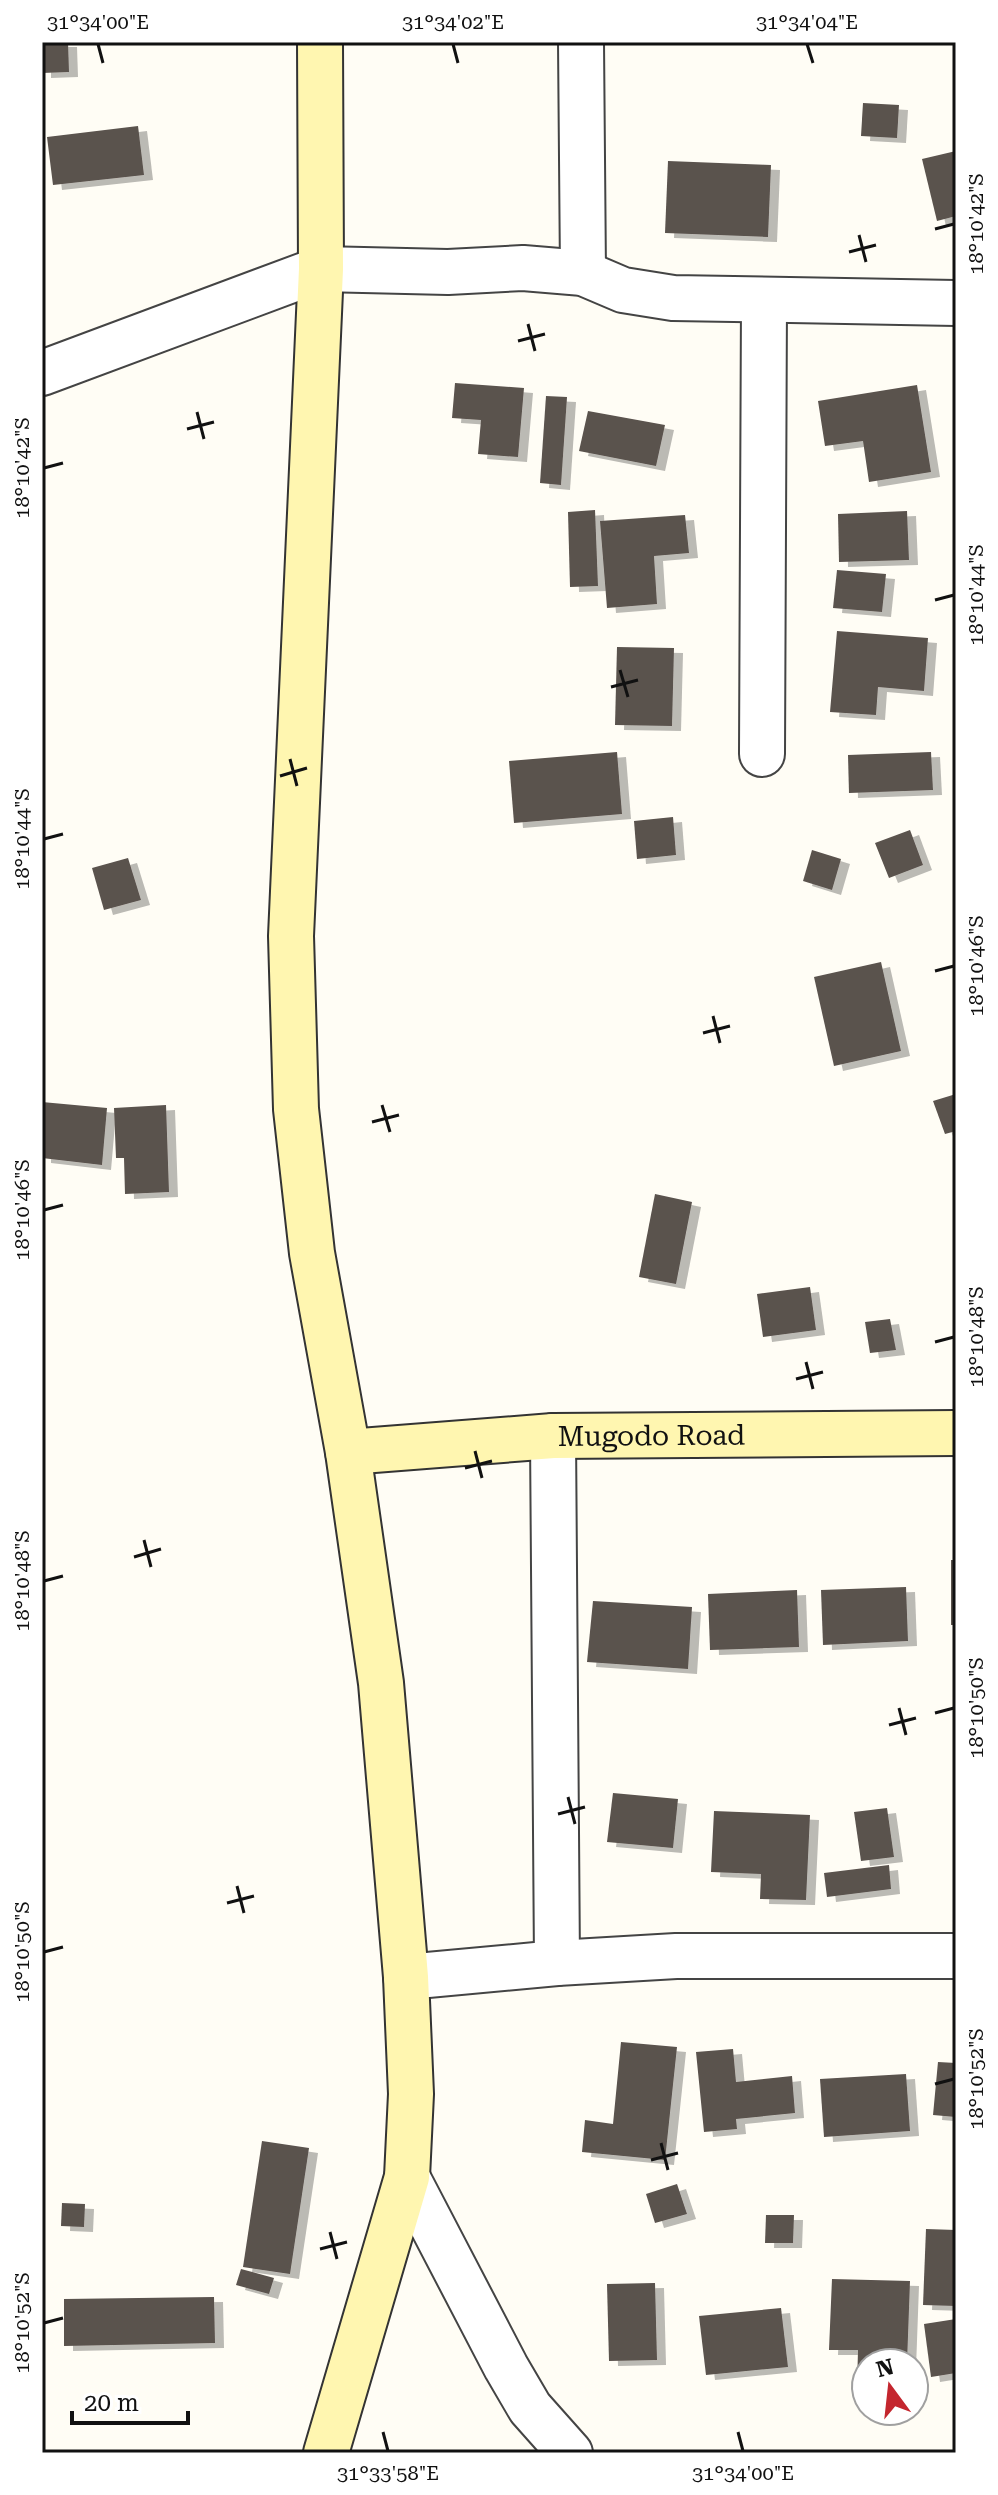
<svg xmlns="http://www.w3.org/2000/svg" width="998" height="2495" font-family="'Roboto Serif',serif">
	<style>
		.building { fill: #5a524d; filter: url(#shadow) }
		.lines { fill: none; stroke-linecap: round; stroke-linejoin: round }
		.street-casing { stroke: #444; stroke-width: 48 }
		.secondary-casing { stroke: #333; stroke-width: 48 }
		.street { stroke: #fff; stroke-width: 44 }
		.secondary { stroke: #fff6b0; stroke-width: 44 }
		.ticks { fill: none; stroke: #111; stroke-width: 3 }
		.labels { text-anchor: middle; stroke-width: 8; stroke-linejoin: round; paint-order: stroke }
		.street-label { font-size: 28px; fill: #111; stroke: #fff }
		.neatline { fill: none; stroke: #111; stroke-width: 3 }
		.ticks-label { font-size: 20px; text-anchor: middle; fill: #111 }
	</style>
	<defs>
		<filter id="shadow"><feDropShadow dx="9" dy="5" stdDeviation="0" flood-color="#0004"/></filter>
	</defs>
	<rect width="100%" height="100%" fill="#fffdf5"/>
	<g class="building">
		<polygon points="42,42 68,42 69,72 42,73"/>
		<polygon points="863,103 899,105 897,138 861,136"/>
		<polygon points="138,126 144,175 53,185 47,137"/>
		<polygon points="956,151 956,216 937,221 922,159"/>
		<polygon points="668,161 771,165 768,237 665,233"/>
		<polygon points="455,383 524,388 518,457 478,454 481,420 452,418"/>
		<polygon points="917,385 931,472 869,482 863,441 825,446 818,401"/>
		<polygon points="546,396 567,397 561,485 540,483"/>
		<polygon points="588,411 665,425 656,466 579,451"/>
		<polygon points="595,510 598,586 570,587 568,512"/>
		<polygon points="907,511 909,560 839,562 838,514"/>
		<polygon points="685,515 689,553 654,556 657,604 607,608 600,521"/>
		<polygon points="837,570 886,574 882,612 833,608"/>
		<polygon points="837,631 928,638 924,691 878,687 876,715 830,712"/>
		<polygon points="617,647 674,648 672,726 615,725"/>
		<polygon points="617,752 622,814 514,823 509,761"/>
		<polygon points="931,752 933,790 849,793 848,755"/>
		<polygon points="673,817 676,855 637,859 634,821"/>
		<polygon points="910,830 923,865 889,878 875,843"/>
		<polygon points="812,850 841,859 832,890 803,881"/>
		<polygon points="128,858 141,900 104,910 92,868"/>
		<polygon points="881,962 901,1051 834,1066 814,977"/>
		<polygon points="956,1094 956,1131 945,1134 933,1101"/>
		<polygon points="42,1102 107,1108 102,1165 42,1158"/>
		<polygon points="166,1105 169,1192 125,1194 124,1158 116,1158 114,1108"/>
		<polygon points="655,1194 692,1202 676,1284 639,1277"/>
		<polygon points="810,1287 816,1330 763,1337 757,1294"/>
		<polygon points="890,1319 896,1350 870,1353 865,1322"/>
		<rect x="951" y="1560" width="5" height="65"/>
		<polygon points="906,1587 908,1641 823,1645 821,1590"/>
		<polygon points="797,1590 799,1647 710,1650 708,1594"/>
		<polygon points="593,1601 692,1607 688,1669 587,1662"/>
		<polygon points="613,1793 678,1799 673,1848 607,1842"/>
		<polygon points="887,1808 894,1857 861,1861 854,1812"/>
		<polygon points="714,1811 810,1815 806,1900 760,1899 761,1874 711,1872"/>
		<polygon points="889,1865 891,1889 827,1897 824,1873"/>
		<polygon points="621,2042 677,2047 665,2160 582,2152 585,2120 613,2124"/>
		<polygon points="733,2049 736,2082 792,2076 795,2113 736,2119 737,2129 704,2132 696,2052"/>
		<polygon points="938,2062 956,2063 956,2117 933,2115"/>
		<polygon points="906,2074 910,2131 824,2137 820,2079"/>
		<polygon points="262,2141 309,2148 290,2274 243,2267"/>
		<polygon points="677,2184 687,2214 655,2223 646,2194"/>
		<polygon points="62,2203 85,2204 84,2227 61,2226"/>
		<polygon points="766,2215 794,2215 793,2243 765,2243"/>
		<polygon points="926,2229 956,2230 956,2306 923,2305"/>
		<polygon points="241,2269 274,2278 269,2294 236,2285"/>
		<polygon points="832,2279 910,2281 907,2363 866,2363 866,2387 857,2387 858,2350 829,2350"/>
		<polygon points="655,2283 657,2360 609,2361 607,2284"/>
		<polygon points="214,2297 215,2343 64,2346 64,2299"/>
		<polygon points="781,2308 788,2367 706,2375 699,2316"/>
		<polygon points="956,2319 956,2373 931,2377 924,2324"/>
	</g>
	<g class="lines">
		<defs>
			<g id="street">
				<polyline points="581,42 583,273"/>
				<polyline points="42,373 321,269 448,272 523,268 583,273 623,290 673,298 956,303"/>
				<polyline points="762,754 764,301"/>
				<polyline points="553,1436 557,1963"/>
				<polyline points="406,1977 557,1963 676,1956 956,1956"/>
				<polyline points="407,2177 506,2367 530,2408 570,2453"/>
			</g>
			<g id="secondary">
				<polyline points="320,42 321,269 291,936 296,1109 312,1253 348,1452 381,1683 406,1977 411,2094 407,2177 326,2453"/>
				<path id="s1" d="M348,1452L553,1436L956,1433"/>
			</g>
		</defs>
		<use href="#street" class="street-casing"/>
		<use href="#secondary" class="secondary-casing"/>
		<use href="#street" class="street"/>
		<use href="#secondary" class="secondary"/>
	</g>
	<path class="ticks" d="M98,44L103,63M453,44L458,63M807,44L813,63M935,229L954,224M859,235L866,262M849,252L876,245M528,324L535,351M518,341L545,334M197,412L204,439M187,429L214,422M44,468L63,463M935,600L954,595M620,670L628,697M611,687L638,680M290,759L297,786M280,776L307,768M44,839L63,834M935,971L954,966M713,1016L720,1043M703,1033L730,1026M382,1105L390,1132M372,1122L399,1115M44,1210L63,1205M935,1342L954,1337M806,1362L813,1389M796,1379L823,1372M475,1451L482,1478M465,1468L492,1461M144,1540L151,1567M134,1557L161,1549M44,1581L63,1576M899,1708L906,1735M935,1713L954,1708M889,1725L916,1718M568,1797L575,1824M558,1814L585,1807M237,1886L244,1913M227,1903L254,1896M44,1952L63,1947M935,2084L954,2079M661,2143L668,2170M651,2160L678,2153M330,2232L337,2259M320,2249L347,2242M44,2323L63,2318M383,2432L388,2451M738,2432L743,2451"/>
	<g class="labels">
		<g class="street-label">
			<text dy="10" stroke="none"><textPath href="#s1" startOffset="304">Mugodo Road</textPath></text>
		</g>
	</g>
	<rect width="998" height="2495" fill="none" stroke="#ffffff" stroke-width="88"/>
	<g transform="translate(890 2387) rotate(345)"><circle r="38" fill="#ffffff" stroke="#a0a0a0" stroke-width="2"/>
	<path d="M0-6L14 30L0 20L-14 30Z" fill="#c4262e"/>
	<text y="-12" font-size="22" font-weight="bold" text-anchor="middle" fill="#111111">N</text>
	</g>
	<path d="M72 2411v12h116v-12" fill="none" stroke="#111111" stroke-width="4"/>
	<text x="84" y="2411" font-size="24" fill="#111111" stroke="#ffffff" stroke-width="6" paint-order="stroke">20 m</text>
	<rect x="44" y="44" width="910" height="2407" class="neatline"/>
	<g class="ticks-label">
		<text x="98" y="29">31°34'00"E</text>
		<text x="453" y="29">31°34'02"E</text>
		<text x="807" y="29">31°34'04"E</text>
		<text transform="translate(976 224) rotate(-90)" y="7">18°10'42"S</text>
		<text transform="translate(22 468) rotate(-90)" y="7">18°10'42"S</text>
		<text transform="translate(976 595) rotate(-90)" y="7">18°10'44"S</text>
		<text transform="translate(22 839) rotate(-90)" y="7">18°10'44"S</text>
		<text transform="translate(976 966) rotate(-90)" y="7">18°10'46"S</text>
		<text transform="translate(22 1210) rotate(-90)" y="7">18°10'46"S</text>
		<text transform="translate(976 1337) rotate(-90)" y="7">18°10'48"S</text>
		<text transform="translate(22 1581) rotate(-90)" y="7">18°10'48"S</text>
		<text transform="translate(976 1708) rotate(-90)" y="7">18°10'50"S</text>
		<text transform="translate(22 1952) rotate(-90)" y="7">18°10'50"S</text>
		<text transform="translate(976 2079) rotate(-90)" y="7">18°10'52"S</text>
		<text transform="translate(22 2323) rotate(-90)" y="7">18°10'52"S</text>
		<text x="388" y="2480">31°33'58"E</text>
		<text x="743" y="2480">31°34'00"E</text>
	</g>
</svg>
